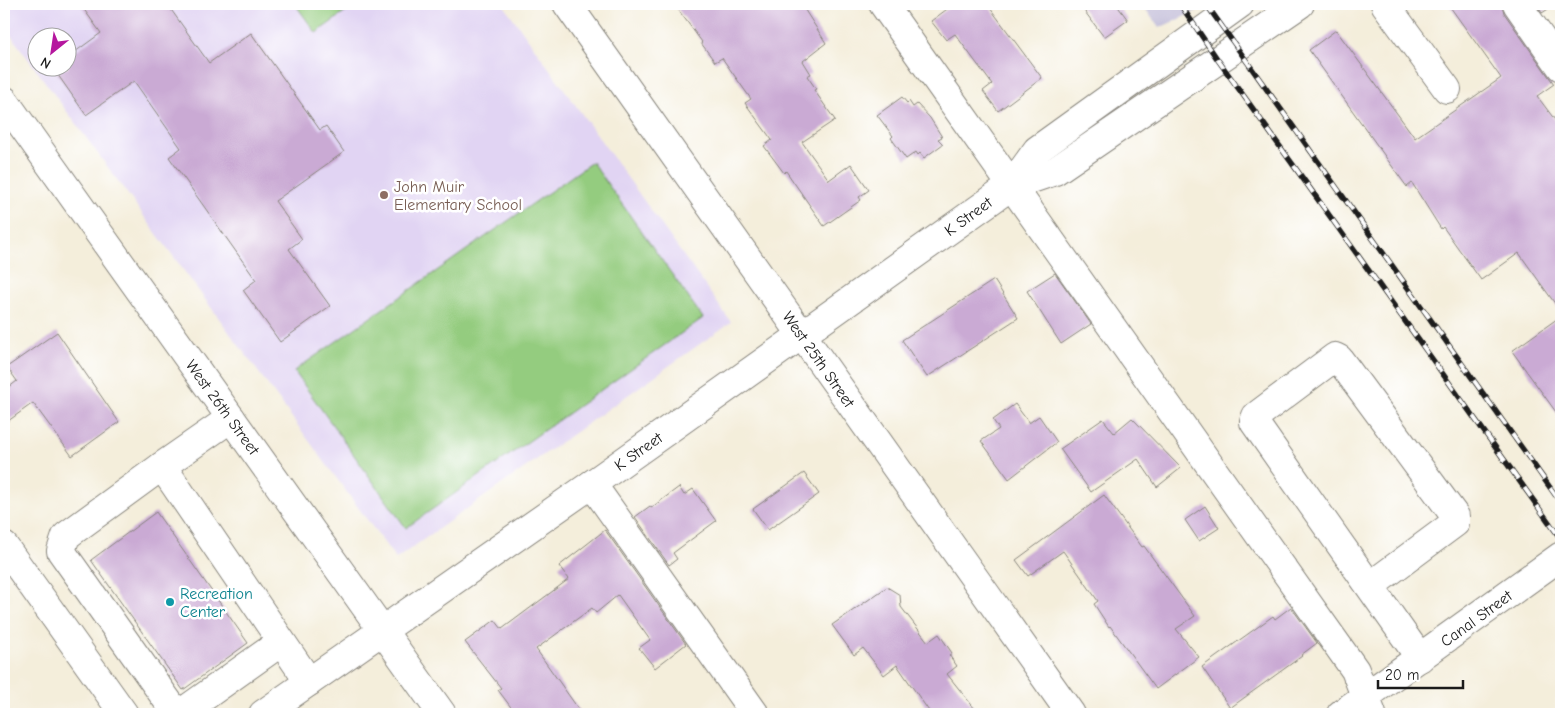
<svg xmlns="http://www.w3.org/2000/svg" width="1565" height="718" font-family="'Comic Neue',sans-serif">
	<style>
		.built { fill: #e1d4f3; fill-rule: evenodd }
		.industrial { fill: #c5c0da }
		.green { fill: #94cc7f; stroke: #58744e }
		.building { fill: #caaad4 }
		.lines { fill: none; stroke-linecap: round; stroke-linejoin: round }
		.minor-casing { stroke: #88857c; stroke-width: 30 }
		.minor { stroke: #fff; stroke-width: 28 }
		.rail-casing { stroke: #1c1c1c; stroke-width: 5.5 }
		.rail { stroke: #fff; stroke-width: 4; stroke-dasharray: 11; stroke-linecap: butt }
		.education-dot { fill: #8d6e63; stroke: #fff; stroke-width: 2 }
		.culture-dot { fill: #0f9aa8; stroke: #fff; stroke-width: 2 }
		.labels { text-anchor: middle; stroke-width: 5; stroke-linejoin: round; paint-order: stroke }
		.education-label { font-size: 16px; fill: #785e54; stroke: #fff; text-anchor: start }
		.street-label { font-size: 16px; fill: #1c1c1c; stroke: #fff }
		.culture-label { font-size: 16px; fill: #0d838f; stroke: #fff; text-anchor: start }
	</style>
	<rect width="100%" height="100%" fill="#fff"/>
	<filter id="ink" filterUnits="userSpaceOnUse"><feTurbulence type="fractalNoise" baseFrequency=".02" numOctaves="2"/><feDisplacementMap in="SourceGraphic" scale="10" xChannelSelector="R" yChannelSelector="G"/><feConvolveMatrix kernelMatrix="1 2 1 2 8 2 1 2 1" color-interpolation-filters="sRGB"/></filter>
	<filter id="wash" filterUnits="userSpaceOnUse"><feTurbulence type="fractalNoise" baseFrequency=".0096" numOctaves="4" result="noise"/><feDisplacementMap in="SourceGraphic" scale="20" xChannelSelector="R" yChannelSelector="G"/><feGaussianBlur stdDeviation="1.12" result="paint"/><feColorMatrix in="noise" values="0 0 0 0 0 0 0 0 0 0 0 0 0 0 0 0 0 1.4 0 .05"/><feComposite in="paint" operator="in"/></filter>
	<g filter="url(#wash)">
		<rect width="100%" height="100%" fill="#f4eedb"/>
		<path class="built" d="M4,4H503L731,322L396,559L4,26ZM38,38H68V68H38Z"/>
		<polygon class="industrial" points="1142,4 1212,4 1159,28"/>
		<g class="green">
			<polygon points="295,4 357,4 316,33"/>
			<polygon points="592,162 703,318 406,528 294,371"/>
		</g>
		<g id="blocks">
			<g class="building">
				<polygon points="80,4 167,4 209,63 251,33 320,130 326,126 344,152 275,201 302,239 289,249 330,306 280,342 243,290 256,280 169,157 181,148 134,81 86,115 53,68 68,68 68,57 101,33"/>
				<polygon points="674,4 801,4 826,43 803,61 811,74 807,76 816,89 814,90 835,120 802,142 829,180 851,164 869,190 859,197 861,200 824,226 786,171 784,173 764,146 772,140 745,103 751,99 722,58 715,62 701,43 702,42"/>
				<polygon points="954,4 987,4 1042,78 998,111 983,91 992,84 955,34 946,40 931,21"/>
				<polygon points="1079,4 1116,4 1128,20 1104,37"/>
				<polygon points="1448,4 1502,4 1504,13 1554,84 1537,96 1561,128 1561,312 1519,253 1481,280 1443,227 1441,229 1412,183 1407,187 1309,50 1336,30 1415,138 1501,78"/>
				<polygon points="1536,4 1556,4 1542,13"/>
				<polygon points="902,97 907,103 909,101 913,107 917,104 930,118 942,137 938,139 943,144 924,158 920,153 918,155 916,152 906,159 891,138 893,136 877,115"/>
				<polygon points="1055,273 1091,324 1061,344 1027,291"/>
				<polygon points="994,280 1018,318 927,377 902,340"/>
				<polygon points="1561,316 1561,419 1512,351"/>
				<polygon points="57,332 119,422 72,456 33,403 4,424 4,391 17,381 7,367"/>
				<polygon points="1015,404 1029,423 1039,416 1057,442 1009,479 981,441 999,429 993,420"/>
				<polygon points="1132,418 1181,468 1157,487 1138,459 1091,492 1060,449 1103,419 1114,433"/>
				<polygon points="804,473 819,494 768,530 753,509"/>
				<polygon points="679,487 684,495 693,489 716,521 673,553 677,559 669,565 635,517 650,506 651,508"/>
				<polygon points="1104,495 1142,547 1144,546 1195,616 1176,629 1199,657 1156,689 1110,626 1109,627 1094,604 1098,601 1063,551 1028,576 1016,560"/>
				<polygon points="1205,506 1219,528 1199,541 1185,520"/>
				<polygon points="156,512 248,643 183,690 91,560"/>
				<polygon points="605,530 686,644 655,668 639,648 650,640 618,595 596,613 592,608 536,649 582,714 516,714 498,690 501,688 465,642 495,620 502,629 569,579 559,566"/>
				<polygon points="887,587 900,595 901,607 928,642 939,634 952,653 949,655 957,666 947,674 979,714 931,714 897,665 884,675 863,648 854,655 832,625"/>
				<polygon points="1291,607 1317,643 1301,655 1302,656 1230,708 1202,667 1273,616 1275,619"/>
			</g>
		</g>
	</g>
	<g filter="url(#ink)">
		<use href="#blocks" fill-opacity="0" stroke="#88857c" stroke-width="1"/>
		<g class="lines">
			<defs>
				<g id="minor">
					<polyline points="567,4 1071,714"/>
					<polyline points="883,4 1355,670 1372,714"/>
					<polyline points="1385,4 1447,89"/>
					<polyline points="1517,4 1561,67"/>
					<polyline points="4,100 442,714"/>
					<polyline points="1011,186 1037,150 1240,4"/>
					<polyline points="162,466 231,418"/>
					<polyline points="592,484 755,714"/>
					<polyline points="4,546 124,714"/>
					<polyline points="1370,586 1455,523 1455,516 1339,359 1335,357 1256,416 1254,422 1420,658"/>
					<polyline points="177,714 61,551 66,536 162,466 309,682"/>
					<polyline points="180,714 281,642"/>
					<polyline points="263,714 592,484 1011,186 1055,171 1300,4"/>
					<polyline points="1341,714 1561,556"/>
				</g>
			</defs>
			<use href="#minor" class="minor-casing"/>
			<use href="#minor" class="minor"/>
			<defs>
				<g id="rail">
					<polyline points="1180,4 1218,60 1561,539"/>
					<polyline points="1206,4 1561,503"/>
				</g>
			</defs>
			<use href="#rail" class="rail-casing"/>
			<use href="#rail" class="rail"/>
		</g>
	</g>
	<circle class="education-dot" cx="384" cy="195" r="5"/>
	<circle class="culture-dot" cx="170" cy="602" r="5"/>
	<g class="labels">
		<g class="education-label">
			<text x="394" y="192">John Muir<tspan x="394" dy="18">Elementary School</tspan></text>
		</g>
		<g class="street-label">
			<text transform="translate(968 216) rotate(-36)" y="6">K Street</text>
			<text transform="translate(819 359) rotate(55)" y="6">West 25th Street</text>
			<text transform="translate(223 407) rotate(54)" y="6">West 26th Street</text>
			<text transform="translate(638 451) rotate(-35)" y="6">K Street</text>
			<text transform="translate(1476 618) rotate(-36)" y="6">Canal Street</text>
		</g>
		<g class="culture-label">
			<text x="180" y="599">Recreation<tspan x="180" dy="18">Center</tspan></text>
		</g>
	</g>
	<rect width="1565" height="718" fill="none" stroke="#fff" stroke-width="20"/>
	<g transform="translate(52 52) rotate(210)"><circle r="24" fill="#ffffff" stroke="#a4a4a4"/>
	<path d="M0-4L9 19L0 12L-9 19Z" fill="#b5179e"/>
	<text y="-8" font-size="14" font-weight="bold" text-anchor="middle" fill="#1c1c1c">N</text>
	</g>
	<path d="M1378 680v8h85v-8" fill="none" stroke="#1c1c1c" stroke-width="2.5"/>
	<text x="1385" y="680" font-size="15" fill="#1c1c1c" stroke="#ffffff" stroke-width="4" paint-order="stroke">20 m</text>
</svg>
